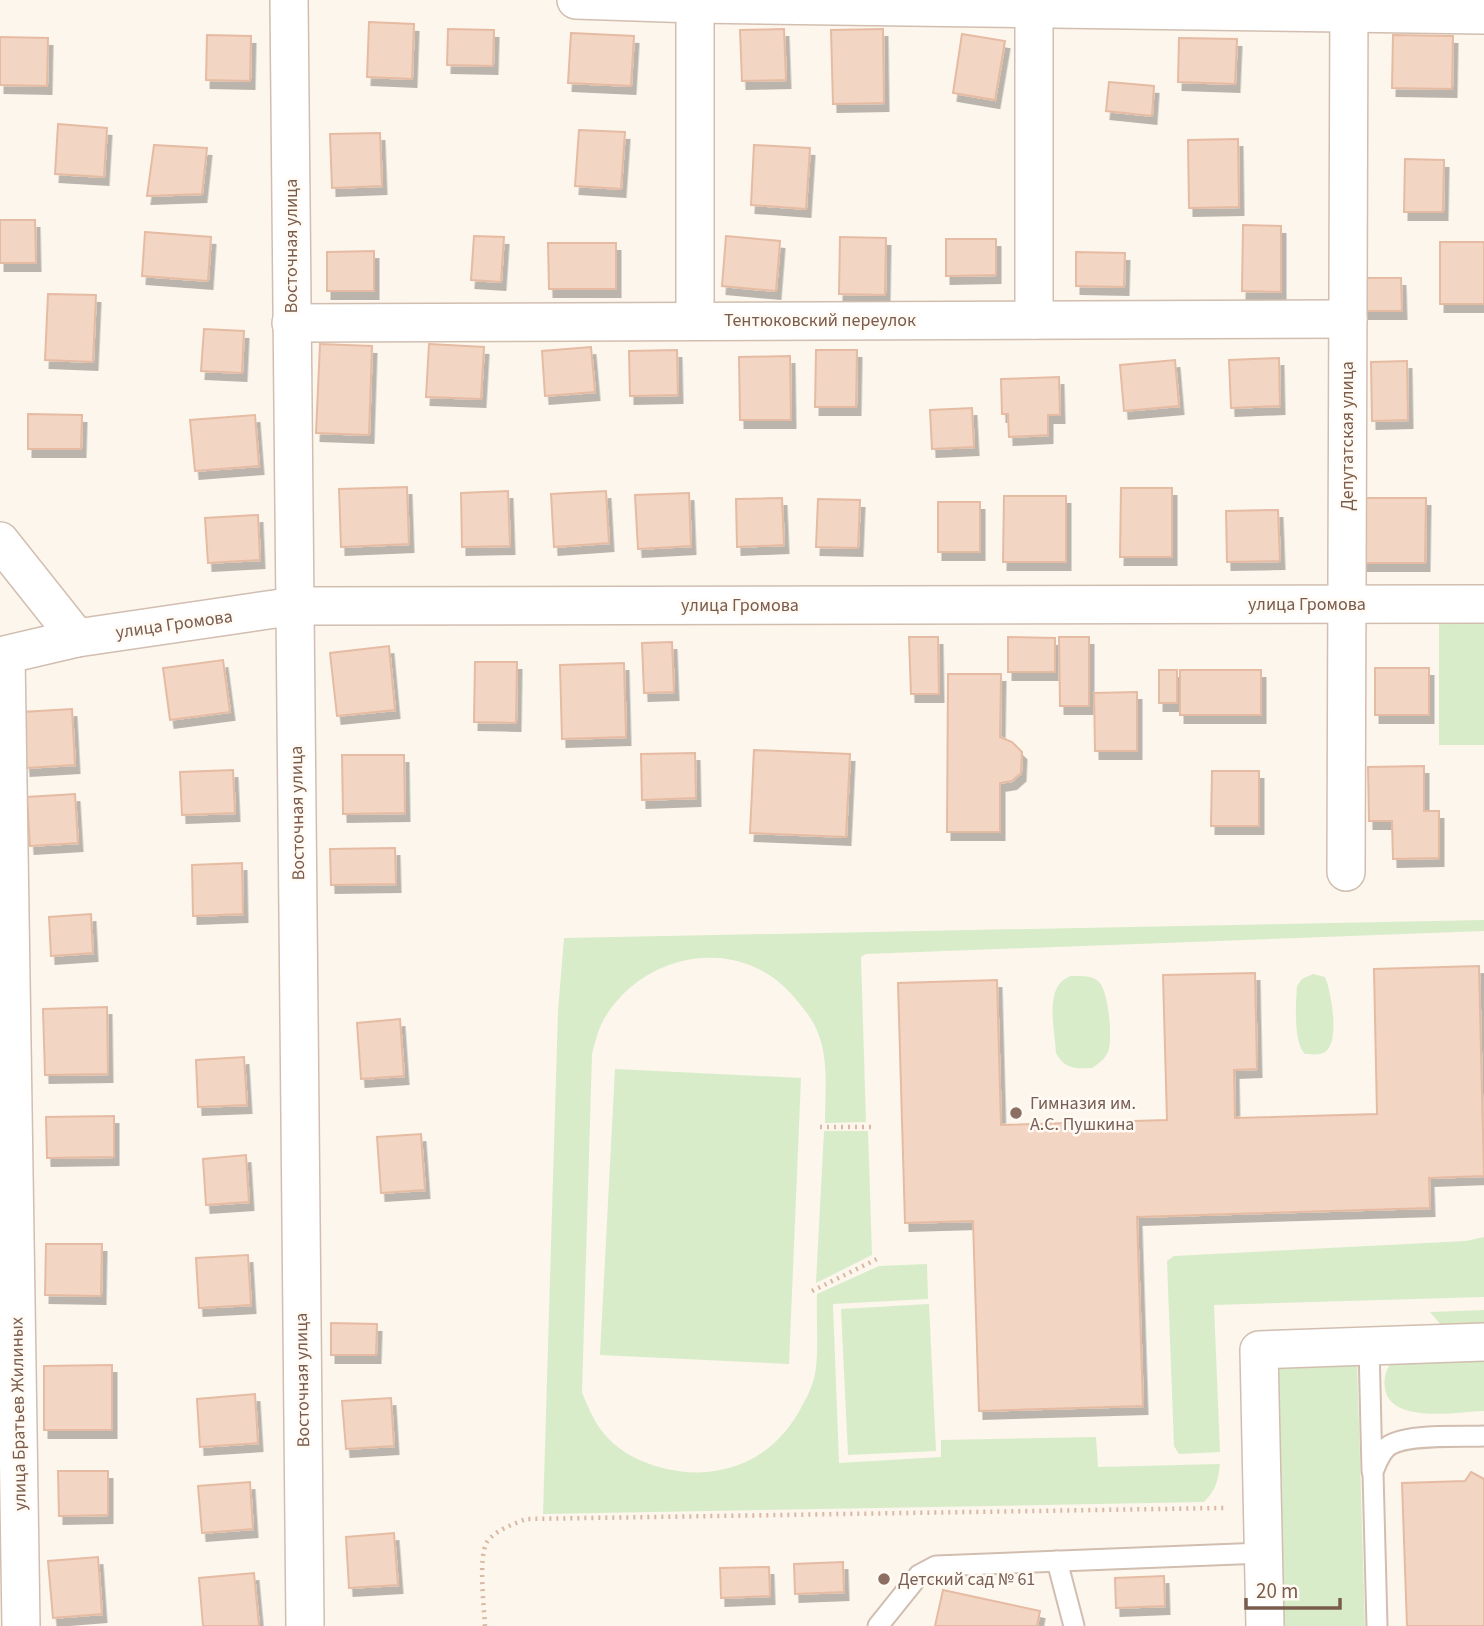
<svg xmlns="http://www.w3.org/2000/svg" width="1484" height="1626" font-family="'Source Sans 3',sans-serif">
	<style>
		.green { fill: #d8ecc9 }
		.building { fill: #f3d5c3; stroke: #e6bba3; stroke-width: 2; filter: url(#shadow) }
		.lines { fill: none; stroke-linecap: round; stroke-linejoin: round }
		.lane-casing { stroke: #d1beb0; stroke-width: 23 }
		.street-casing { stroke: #d1beb0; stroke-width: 40 }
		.path { stroke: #d9b8a5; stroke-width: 4.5; stroke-dasharray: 2 5; stroke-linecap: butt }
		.lane { stroke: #fff; stroke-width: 19 }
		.street { stroke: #fff; stroke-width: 37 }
		.education-dot { fill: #8d6e63; stroke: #fffaf3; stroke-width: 2.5 }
		.labels { text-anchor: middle; stroke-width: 5; stroke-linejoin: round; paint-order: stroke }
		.street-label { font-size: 18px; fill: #7a5c4d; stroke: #fffaf3 }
		.education-label { font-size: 18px; fill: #785e54; stroke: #fffaf3; text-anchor: start }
	</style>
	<defs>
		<filter id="shadow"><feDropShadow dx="4.5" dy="8" stdDeviation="0" flood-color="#0004"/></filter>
	</defs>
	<rect width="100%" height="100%" fill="#fdf6ec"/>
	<g class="green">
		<rect x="1439" y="617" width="45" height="128"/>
		<path d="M1484,920V931L866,954L861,957L866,1122L825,1123C825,1094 829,1060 818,1033C813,1019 803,1008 794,997C741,934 644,951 604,1019C598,1029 595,1043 592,1054L582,1392C587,1405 593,1419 601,1430C615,1449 637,1461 659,1467C719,1484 775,1461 803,1404C808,1396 813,1384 815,1374C819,1355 816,1315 817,1294L879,1266L927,1264L928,1299L833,1304L839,1463L941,1457V1440L1096,1437L1098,1467L1220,1464C1218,1481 1216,1490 1204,1502L543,1514L558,1011L564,938Z"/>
		<path d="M1313,974L1325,977C1331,990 1340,1041 1326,1051C1321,1056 1311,1054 1305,1054C1293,1043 1296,1002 1297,986L1302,979Z"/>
		<path d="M1071,976C1080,976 1091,975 1098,981C1109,990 1113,1040 1108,1052C1105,1059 1098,1064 1092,1068C1076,1069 1064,1069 1056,1053C1055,1030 1043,985 1071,976Z"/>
		<polygon points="615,1069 801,1078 789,1364 600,1355"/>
		<polygon points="824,1131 868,1131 872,1255 816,1283"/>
		<polygon points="1484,1237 1484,1297 1214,1305 1220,1452 1179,1454 1174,1446 1167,1261 1174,1256 1466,1241"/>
		<polygon points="929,1304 936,1451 848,1455 841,1309"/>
		<polygon points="1484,1310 1484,1330 1447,1332 1430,1312"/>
		<path d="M1484,1352V1411C1457,1412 1391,1424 1385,1389C1383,1376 1387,1368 1394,1358Z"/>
		<polygon points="1357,1360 1365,1626 1277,1626 1272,1363"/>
	</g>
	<g class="building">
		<polygon points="369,22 414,24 412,79 367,77"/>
		<polygon points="448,29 494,30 493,66 447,65"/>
		<polygon points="784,29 786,80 742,81 740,30"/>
		<polygon points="883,29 884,103 833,104 831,30"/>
		<polygon points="571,33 634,36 631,86 568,83"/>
		<polygon points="962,34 1005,41 995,100 953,93"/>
		<polygon points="207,35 251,36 250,81 206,80"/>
		<polygon points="1393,35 1453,36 1452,89 1392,88"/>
		<polygon points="0,37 48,38 47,86 0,85"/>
		<polygon points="1179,38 1237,39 1235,84 1178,82"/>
		<polygon points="1109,82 1154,86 1152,116 1106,111"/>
		<polygon points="58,124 107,128 104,177 55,174"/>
		<polygon points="579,130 625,132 621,189 575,186"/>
		<polygon points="380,133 382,186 332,188 330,134"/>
		<polygon points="1238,139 1239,207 1189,208 1188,140"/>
		<polygon points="154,145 207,148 202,194 147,196"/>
		<polygon points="754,145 810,148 806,209 751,205"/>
		<polygon points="1405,159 1444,160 1443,212 1404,212"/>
		<polygon points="0,220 35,220 36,263 0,263"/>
		<polygon points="1243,225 1281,226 1281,292 1242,291"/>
		<polygon points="145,232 211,237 208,281 142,276"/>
		<polygon points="474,236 504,237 501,282 471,280"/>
		<polygon points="726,236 780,241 776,291 722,286"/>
		<polygon points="840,237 886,238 885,295 839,294"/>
		<polygon points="946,239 996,239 996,275 946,276"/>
		<rect x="1440" y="242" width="44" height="62"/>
		<polygon points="548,243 616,243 616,289 549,289"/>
		<polygon points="374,251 374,291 327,291 327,252"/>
		<polygon points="1076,252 1125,253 1124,287 1076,286"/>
		<polygon points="1364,278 1401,278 1402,311 1363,311"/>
		<polygon points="48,294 96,295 93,362 45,360"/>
		<polygon points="204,329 244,331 242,373 201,371"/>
		<polygon points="320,344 372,346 369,435 316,433"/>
		<polygon points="429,344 484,347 481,399 426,397"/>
		<polygon points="591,347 595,392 545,396 542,351"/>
		<polygon points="677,350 678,395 630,396 629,351"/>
		<polygon points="816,350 857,350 856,407 815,407"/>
		<polygon points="790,356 791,420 740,420 739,357"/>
		<polygon points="1279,358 1280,406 1231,408 1229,360"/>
		<polygon points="1175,360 1179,406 1124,411 1120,365"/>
		<polygon points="1407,361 1408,420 1372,421 1371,362"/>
		<polygon points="1059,377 1060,415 1048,415 1048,435 1009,437 1008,414 1002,414 1001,379"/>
		<polygon points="972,408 974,447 932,449 930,410"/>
		<polygon points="28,414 82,415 81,449 28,449"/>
		<polygon points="255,415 259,466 195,471 190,420"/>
		<polygon points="407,487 409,544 341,547 339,489"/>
		<polygon points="1121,488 1172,488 1172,557 1120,557"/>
		<polygon points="508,491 510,546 462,547 461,493"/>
		<polygon points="606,491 609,543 554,547 551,494"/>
		<polygon points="689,493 691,546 638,549 635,495"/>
		<polygon points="1004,496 1066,496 1066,562 1003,562"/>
		<polygon points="782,498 784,545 737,547 736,499"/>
		<polygon points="1359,498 1426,498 1425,563 1359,563"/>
		<polygon points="818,499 860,500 858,548 816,547"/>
		<rect x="938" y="502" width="42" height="50"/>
		<polygon points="1278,510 1280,561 1227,562 1226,511"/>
		<polygon points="258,515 260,560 208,563 205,518"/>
		<polygon points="909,637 938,637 939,694 911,694"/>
		<polygon points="1008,637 1055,638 1055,672 1008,672"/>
		<polygon points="1059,637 1089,637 1089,706 1060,706"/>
		<polygon points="672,642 674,692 644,693 642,643"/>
		<polygon points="389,646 395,710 337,716 330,653"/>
		<polygon points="223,660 230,712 170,720 163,668"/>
		<polygon points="475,662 517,662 516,723 474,722"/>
		<polygon points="624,663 626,737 562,739 560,665"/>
		<rect x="1375" y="668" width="54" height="47"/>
		<rect x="1159" y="670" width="18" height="33"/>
		<rect x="1180" y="670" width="81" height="45"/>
		<polygon points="948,674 1001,674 1000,737 1012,742 1022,752 1021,773 1012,781 1000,783 1000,832 947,832"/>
		<polygon points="1137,692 1137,751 1095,751 1094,693"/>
		<polygon points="72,709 75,765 26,768 22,712"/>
		<polygon points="754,750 850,754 846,837 750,833"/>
		<polygon points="695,753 696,798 642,800 641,754"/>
		<polygon points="342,755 404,755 405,813 343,814"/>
		<polygon points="1424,766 1424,811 1439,811 1439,858 1393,859 1392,821 1369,821 1368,767"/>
		<polygon points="233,770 235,813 182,815 180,772"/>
		<polygon points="1212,771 1259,771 1259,826 1211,826"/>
		<polygon points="75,794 78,843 30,846 27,797"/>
		<polygon points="395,848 396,884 331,885 330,849"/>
		<polygon points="242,863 243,914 193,916 192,865"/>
		<polygon points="91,914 93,953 51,956 49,917"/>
		<polygon points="1479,966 1484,1176 1429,1178 1430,1208 1137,1217 1143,1406 979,1411 973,1221 905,1223 898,983 997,980 1001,1125 1167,1120 1163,975 1255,973 1257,1069 1234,1070 1235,1118 1377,1114 1374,969"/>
		<polygon points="107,1007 108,1074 45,1075 43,1009"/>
		<polygon points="400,1019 404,1076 361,1079 357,1023"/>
		<polygon points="244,1057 247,1105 198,1107 196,1060"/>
		<polygon points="114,1116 114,1157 47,1158 46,1117"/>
		<polygon points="421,1134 425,1190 381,1193 377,1137"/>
		<polygon points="246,1155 249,1202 206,1205 203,1159"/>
		<polygon points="46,1244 102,1244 101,1296 45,1295"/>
		<polygon points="248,1255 251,1305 199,1308 196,1258"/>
		<polygon points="331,1323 377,1324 376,1355 331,1355"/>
		<polygon points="112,1365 112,1430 44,1430 44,1366"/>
		<polygon points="255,1394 258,1443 200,1447 197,1399"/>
		<polygon points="391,1398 394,1446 346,1449 342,1401"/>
		<polygon points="58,1471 108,1471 108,1515 59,1516"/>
		<polygon points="1471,1472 1484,1479 1484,1626 1407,1626 1402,1483 1465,1481"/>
		<polygon points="250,1482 253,1529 202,1533 198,1486"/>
		<polygon points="394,1533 398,1585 349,1588 346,1537"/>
		<polygon points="98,1557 102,1614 53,1618 48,1561"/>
		<polygon points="843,1562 844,1592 795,1594 794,1564"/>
		<polygon points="769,1567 770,1596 721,1598 720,1568"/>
		<polygon points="254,1573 259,1626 203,1626 199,1578"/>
		<polygon points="1164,1576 1165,1606 1116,1608 1115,1578"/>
		<polygon points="943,1590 1040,1611 1037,1626 935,1626"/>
	</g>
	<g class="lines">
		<defs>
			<g id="lane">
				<polyline points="1369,1346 1372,1471"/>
				<polyline points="1057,1561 1074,1626"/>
				<polyline points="878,1626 919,1575 936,1566 1263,1553"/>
				<path d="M1377,1626L1373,1472C1376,1464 1379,1455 1386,1448C1401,1433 1462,1437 1484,1436"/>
			</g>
			<g id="street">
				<polyline points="289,0 305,1626"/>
				<polyline points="576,0 695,4 1484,15"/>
				<polyline points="695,4 695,320"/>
				<polyline points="1034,7 1034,320"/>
				<polyline points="291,323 1348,319"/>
				<polyline points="0,541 77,638"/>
				<polyline points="6,655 21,1626"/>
				<polyline points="0,656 77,638 295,606 1484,604"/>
				<polyline points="1346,872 1349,0"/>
				<polyline points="1265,1626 1259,1350 1484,1342"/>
			</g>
		</defs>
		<use href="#lane" class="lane-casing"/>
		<use href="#street" class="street-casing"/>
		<g class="path">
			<polyline points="820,1127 872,1127"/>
			<polyline points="812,1291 877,1259"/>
			<path d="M485,1626C484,1607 478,1557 487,1542C495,1530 514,1524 526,1519L1224,1508"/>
		</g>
		<use href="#lane" class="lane"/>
		<use href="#street" class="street"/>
	</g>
	<g class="education-dot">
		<circle cx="1016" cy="1113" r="7"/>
		<circle cx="884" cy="1579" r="7"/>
	</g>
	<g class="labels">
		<g class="street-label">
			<text transform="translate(291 246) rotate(-90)" y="6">Восточная улица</text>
			<text x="820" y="326">Тентюковский переулок</text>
			<text transform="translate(1347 436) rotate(-90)" y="6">Депутатская улица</text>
			<text x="1307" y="610">улица Громова</text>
			<text x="740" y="611">улица Громова</text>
			<text transform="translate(174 624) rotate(-8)" y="6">улица Громова</text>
			<text transform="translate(297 813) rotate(-91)" y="6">Восточная улица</text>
			<text transform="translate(302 1380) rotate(-91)" y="6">Восточная улица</text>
			<text transform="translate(18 1414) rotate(-91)" y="6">улица Братьев Жилиных</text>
		</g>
		<g class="education-label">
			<text x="1030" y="1109">Гимназия им.<tspan x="1030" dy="21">А.С. Пушкина</tspan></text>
			<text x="898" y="1585">Детский сад № 61</text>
		</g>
	</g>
	<path d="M1246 1598v10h94v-10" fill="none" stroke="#7a5c4d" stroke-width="3.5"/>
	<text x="1256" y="1598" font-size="21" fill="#7a5c4d" stroke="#fffaf3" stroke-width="5" paint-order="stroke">20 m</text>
</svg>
